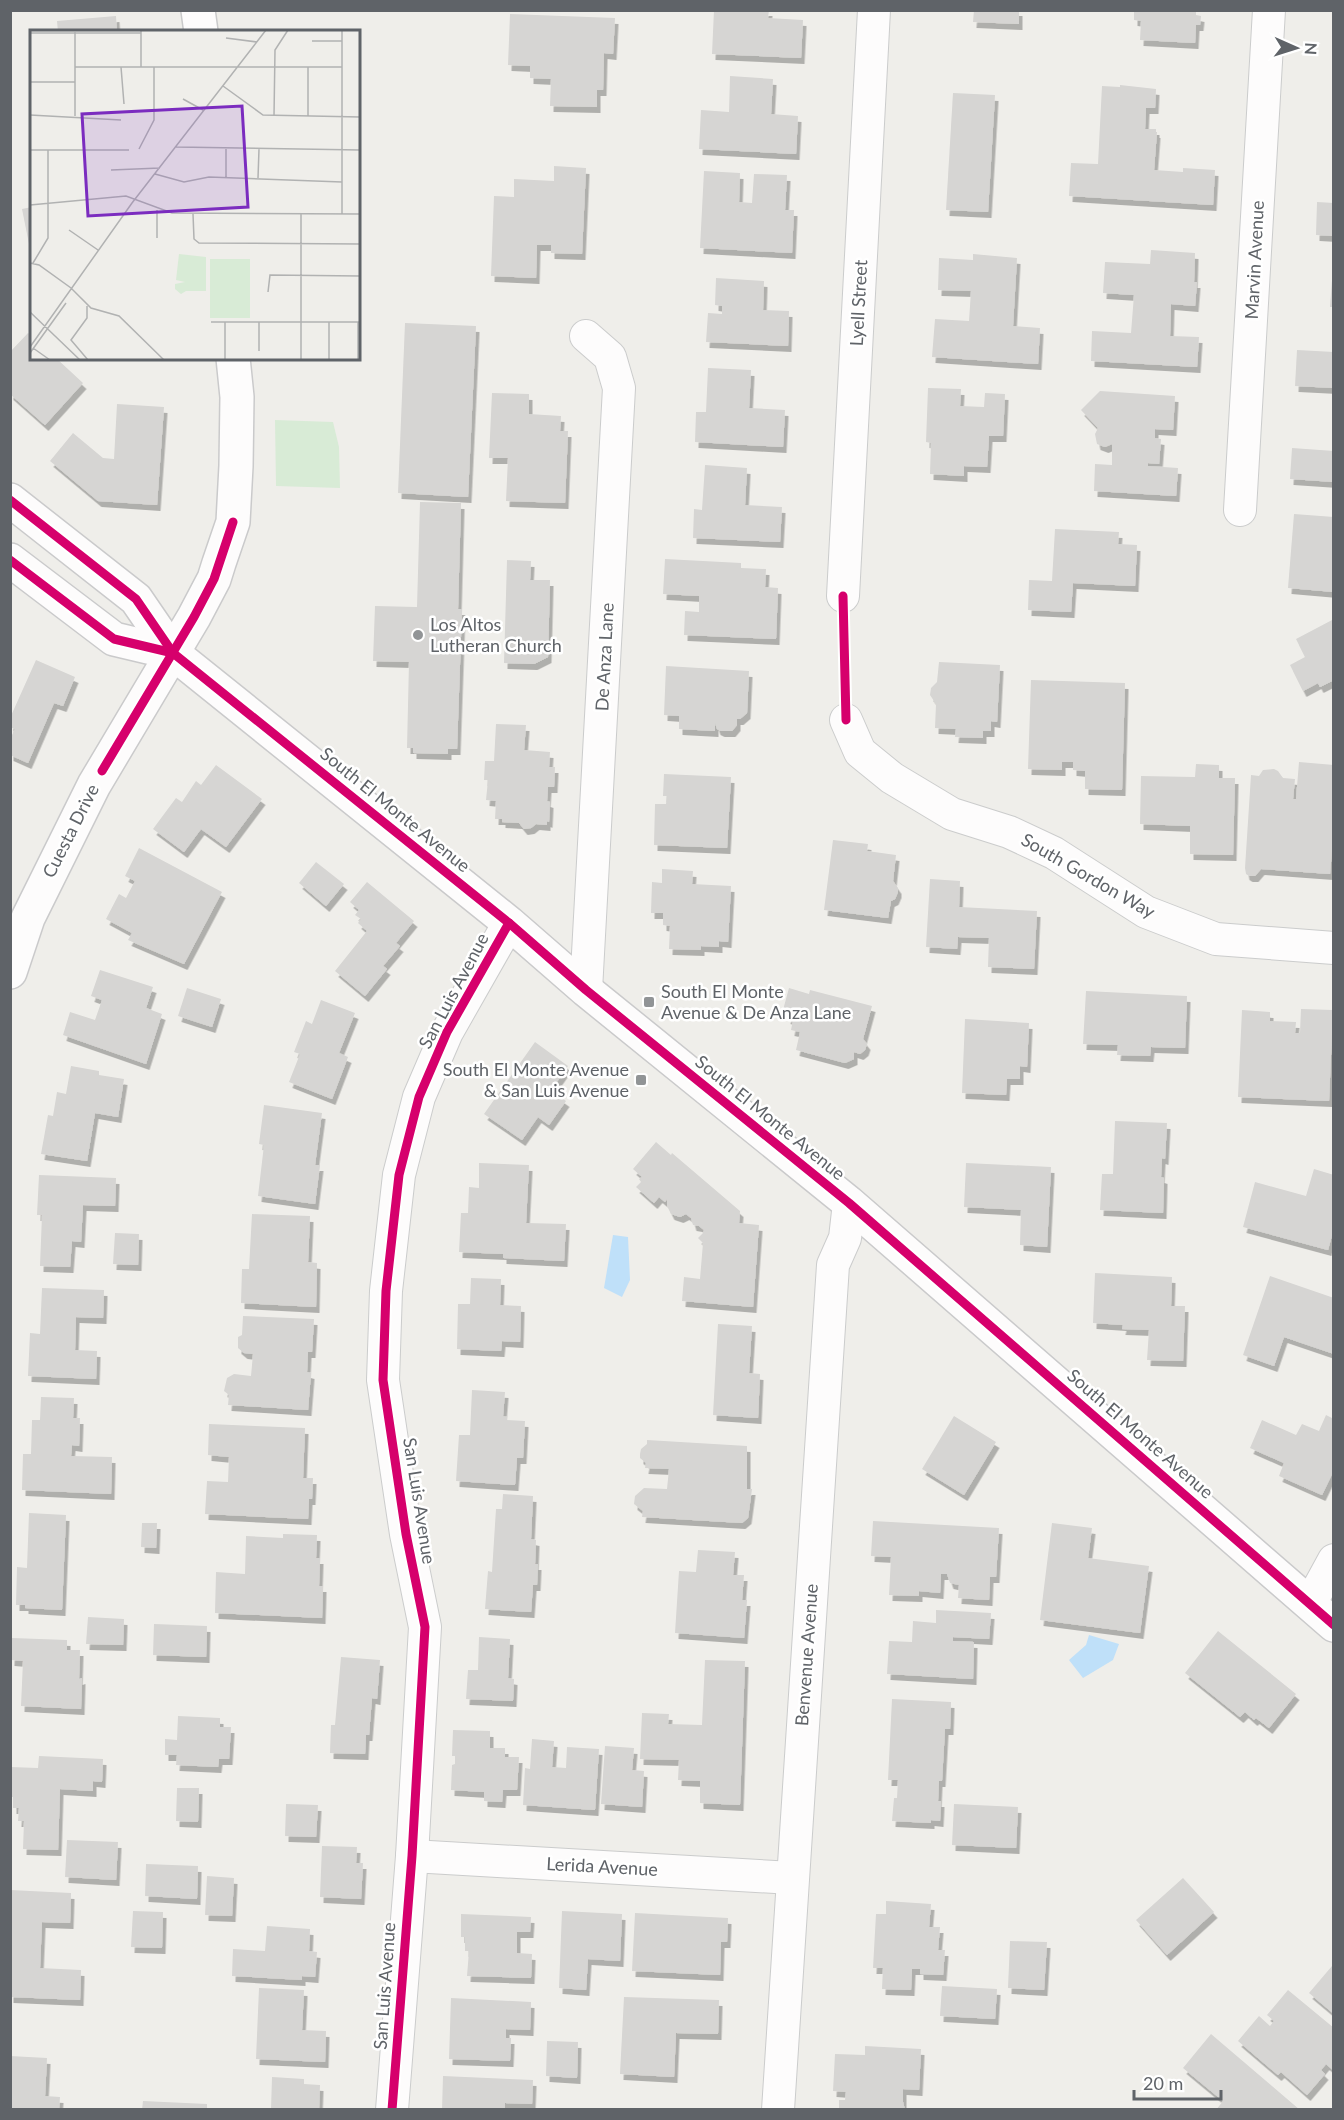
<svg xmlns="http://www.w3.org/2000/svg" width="1344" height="2120" font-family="Lato,sans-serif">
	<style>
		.green { fill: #d8ebd6 }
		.water { fill: #bfe0f9 }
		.building { fill: #d6d5d3; filter: url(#shadow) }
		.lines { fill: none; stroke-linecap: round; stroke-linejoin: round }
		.street-casing { stroke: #cbcccc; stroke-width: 34 }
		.secondary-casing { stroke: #cacacb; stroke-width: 36 }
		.street { stroke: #fdfcfc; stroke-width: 32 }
		.secondary { stroke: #fdfcfc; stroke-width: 33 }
		.cycleway-casing { stroke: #fff; stroke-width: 13 }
		.cycleway { stroke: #d6006c; stroke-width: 9 }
		.poi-dot { fill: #919496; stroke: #fff; stroke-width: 2 }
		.labels { text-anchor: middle; stroke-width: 5; stroke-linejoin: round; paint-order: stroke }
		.street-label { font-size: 18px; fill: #5f6368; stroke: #fff }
		.poi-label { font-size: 18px; fill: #5f6368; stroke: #fff; text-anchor: start }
		.inset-road { fill: none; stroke: #b1b2b2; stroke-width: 1.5 }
		.view { fill: #7b2cbf; fill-opacity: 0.15; stroke: #7b2cbf; stroke-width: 3 }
		.inset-edge { fill: none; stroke: #5f6368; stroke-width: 3 }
	</style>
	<defs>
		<filter id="shadow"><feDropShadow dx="3.5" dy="6" stdDeviation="0" flood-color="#0004"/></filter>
	</defs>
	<rect width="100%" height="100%" fill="#efeeea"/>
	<polygon class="green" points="275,420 333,422 339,447 340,488 276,486"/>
	<g class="water">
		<polygon points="613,1235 628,1237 630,1280 622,1297 604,1288"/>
		<polygon points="1089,1635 1119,1644 1113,1660 1083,1678 1069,1660 1086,1645"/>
	</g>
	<g class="building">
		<polygon points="714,10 769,10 768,18 803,20 801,58 712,54"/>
		<polygon points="974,10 1019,10 1019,24 973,22"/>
		<polygon points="1134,10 1196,10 1196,15 1201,16 1200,25 1196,25 1195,43 1140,40 1141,21 1134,20"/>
		<polygon points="510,14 615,18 613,54 604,53 603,90 597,90 597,107 550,106 551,79 530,78 530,66 508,65"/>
		<polygon points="116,16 117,32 58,32 57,21"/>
		<polygon points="730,76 773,79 771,114 798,116 796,154 699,149 701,110 729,112"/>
		<polygon points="1120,85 1156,89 1155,108 1146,108 1145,129 1156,129 1156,132 1157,132 1154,170 1183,172 1183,168 1215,170 1213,205 1069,196 1071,163 1098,164 1102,86 1120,87"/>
		<polygon points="953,93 995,95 988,212 946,210"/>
		<polygon points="554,166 586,168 582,254 551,253 551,245 537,245 536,278 491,276 494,196 514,197 514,179 554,181"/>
		<polygon points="704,171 740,173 739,202 752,203 754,174 787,175 785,210 794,210 792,253 700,248"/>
		<polygon points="1317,202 1334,203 1334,236 1316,235"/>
		<polygon points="32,207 32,249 30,249 22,209"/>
		<polygon points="1151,250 1195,253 1194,282 1197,282 1195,306 1171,304 1170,336 1199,337 1197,367 1091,361 1092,331 1131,333 1134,295 1103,293 1105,262 1150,264"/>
		<polygon points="973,254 1017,258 1013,326 1040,328 1038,364 932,357 935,319 969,321 971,291 938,290 939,258 973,260"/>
		<polygon points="716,278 764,281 763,310 789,311 788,346 706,342 708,313 722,314 722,306 715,305"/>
		<polygon points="1332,280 1334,280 1334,307 1330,307"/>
		<polygon points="405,323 476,326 468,497 398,493"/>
		<polygon points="28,333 32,336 32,358 56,358 83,383 45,425 10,394 10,352"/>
		<polygon points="1297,350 1334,352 1334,388 1295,386"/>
		<polygon points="708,368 751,370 749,408 785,410 783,447 695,442 696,412 706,412"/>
		<polygon points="928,388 961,389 960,406 984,407 985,393 1005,394 1003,436 989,436 987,467 964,466 964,476 930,474 931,443 926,442"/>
		<polygon points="1100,391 1175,396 1173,430 1155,429 1155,438 1161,439 1159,464 1148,463 1148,466 1178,468 1176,496 1094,491 1095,464 1112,465 1112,444 1105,447 1097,444 1095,434 1098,428 1081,410"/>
		<polygon points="492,393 529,394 529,414 561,416 560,431 568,431 565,503 506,501 508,458 489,458"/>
		<polygon points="117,404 164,407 157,505 98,501 50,461 73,433 103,458 114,459"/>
		<polygon points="1292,448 1334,451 1334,482 1290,479"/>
		<polygon points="705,465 747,468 745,505 782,507 780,542 693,538 694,509 702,510"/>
		<polygon points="420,502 461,503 458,609 462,609 457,749 448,749 448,754 413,753 413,748 407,748 409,662 373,661 375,606 417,607"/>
		<polygon points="1294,514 1334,517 1334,592 1288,588"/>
		<polygon points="1055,529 1119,532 1118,544 1137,545 1135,586 1073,583 1071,612 1028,610 1029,580 1052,581"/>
		<polygon points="665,559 741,563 741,568 766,569 765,587 778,588 776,639 684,635 685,611 699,612 699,596 663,594"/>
		<polygon points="507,560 531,561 530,580 550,580 548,657 534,664 504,663"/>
		<polygon points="1334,619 1334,680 1320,687 1318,683 1303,691 1290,665 1305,657 1296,639"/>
		<polygon points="36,660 75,677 63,706 54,703 28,763 10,755 10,739 15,729 10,727 10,718"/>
		<polygon points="939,662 1000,665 997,722 991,721 991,731 983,731 983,738 955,737 956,729 935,728 936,704 930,695 931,688 937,682"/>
		<polygon points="666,666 749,671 747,713 740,719 737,719 737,725 732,731 721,731 717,729 715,723 715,731 679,729 679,716 664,715"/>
		<polygon points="1031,680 1125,683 1122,790 1085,789 1085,771 1073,770 1073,762 1062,762 1062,770 1028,769"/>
		<polygon points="496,724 526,725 524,750 550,752 549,767 555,767 554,787 548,787 547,801 550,802 549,822 547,821 547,825 536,824 531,828 524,829 519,823 502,822 502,819 495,819 496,801 486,800 488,780 484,780 485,761 494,761"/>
		<polygon points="1299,762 1334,765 1334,826 1330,874 1261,869 1255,876 1249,876 1246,874 1245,868 1251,775 1259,776 1263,770 1274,769 1278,771 1283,778 1295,779 1293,799 1296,799"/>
		<polygon points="1196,764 1219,765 1219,778 1235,778 1233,855 1190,854 1190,826 1140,824 1141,776 1195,777"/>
		<polygon points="216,765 262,799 226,847 201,829 184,852 153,829 176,798 182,802 196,781 201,785"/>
		<polygon points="664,774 731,777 727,848 654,845 655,804 666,804 667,796 663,796"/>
		<polygon points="833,840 868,844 867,851 896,855 893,881 898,888 898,892 895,899 891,901 888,918 824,910"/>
		<polygon points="139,848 222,892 184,964 128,940 132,933 106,919 119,894 126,898 135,881 125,876"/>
		<polygon points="316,862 344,884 326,906 299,883"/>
		<polygon points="662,869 693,871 692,884 731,886 728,942 719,941 719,947 701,946 701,950 669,949 670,926 663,925 663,913 651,913 652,882 662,883"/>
		<polygon points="930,879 960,881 959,907 1037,911 1034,969 988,967 989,938 958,937 957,949 926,947"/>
		<polygon points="367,882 414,921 396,943 400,946 383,966 387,969 365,996 335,971 367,931 358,923 361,919 355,915 359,910 350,902"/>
		<polygon points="100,970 153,987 146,1008 162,1014 146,1064 63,1035 70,1012 95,1020 102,1000 91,996"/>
		<polygon points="187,988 221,999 212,1027 178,1016"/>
		<polygon points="789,988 809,994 810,990 872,1006 863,1039 867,1044 865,1050 860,1054 854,1052 854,1059 845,1063 796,1050 800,1032 791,1030 793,1020 787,1018 790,1011 783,1010"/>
		<polygon points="1086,991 1187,996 1185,1048 1151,1047 1150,1056 1117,1055 1118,1045 1083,1044"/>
		<polygon points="321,1000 355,1013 339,1053 348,1057 332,1099 289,1082 300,1054 294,1052 306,1021 312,1024"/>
		<polygon points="1301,1009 1333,1010 1329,1101 1238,1097 1242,1010 1270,1012 1270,1021 1296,1022 1295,1033 1300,1033"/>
		<polygon points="965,1019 1029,1023 1027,1067 1020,1066 1020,1079 1007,1079 1006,1095 962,1093"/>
		<polygon points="535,1042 568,1066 554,1086 558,1089 555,1093 566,1101 549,1125 538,1117 522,1140 484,1114"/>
		<polygon points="71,1066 99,1071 99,1075 124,1079 118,1117 95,1113 87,1161 41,1154 48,1115 53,1116 57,1092 66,1094"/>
		<polygon points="264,1105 322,1113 315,1165 320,1165 315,1204 258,1196 264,1145 259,1144"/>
		<polygon points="1115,1121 1167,1123 1165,1159 1162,1158 1161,1177 1164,1178 1163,1213 1100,1210 1102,1174 1113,1174"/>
		<polygon points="656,1142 671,1155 672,1153 740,1211 739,1223 759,1225 753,1307 682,1301 684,1277 700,1279 703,1243 698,1238 703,1233 704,1230 699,1226 693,1225 691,1218 686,1214 680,1217 671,1214 667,1206 667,1199 665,1202 659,1197 654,1203 636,1187 641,1182 639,1179 642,1177 633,1169"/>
		<polygon points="479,1163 529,1165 526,1223 566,1224 564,1261 503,1258 503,1254 459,1252 461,1213 468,1213 469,1187 479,1188"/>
		<polygon points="966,1163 1051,1167 1047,1247 1020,1245 1021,1210 964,1207"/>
		<polygon points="1314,1169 1334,1175 1334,1228 1328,1250 1243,1227 1255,1182 1306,1196"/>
		<polygon points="39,1175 116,1178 115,1206 83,1205 81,1242 72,1241 70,1267 40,1266 42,1215 37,1215"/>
		<polygon points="252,1214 310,1216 308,1262 317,1263 316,1307 241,1303 242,1269 249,1269"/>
		<polygon points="115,1233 139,1234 138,1265 113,1264"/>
		<polygon points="1095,1273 1172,1277 1171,1306 1185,1306 1183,1361 1147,1360 1149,1330 1122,1329 1123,1325 1093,1323"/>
		<polygon points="1270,1276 1334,1298 1334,1354 1284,1337 1274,1366 1243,1355"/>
		<polygon points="471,1278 501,1279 500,1305 521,1306 520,1342 502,1341 501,1351 457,1349 458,1304 470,1304"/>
		<polygon points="42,1288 104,1290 103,1318 76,1317 75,1350 97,1351 96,1379 28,1376 30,1333 40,1334"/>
		<polygon points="243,1316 314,1319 312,1352 308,1352 307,1372 311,1373 308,1410 228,1405 229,1395 224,1391 227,1378 234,1374 251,1376 253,1354 244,1353 238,1348 238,1337 242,1335"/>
		<polygon points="718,1324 752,1326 749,1373 760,1374 758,1418 713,1415"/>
		<polygon points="472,1390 505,1392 503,1416 507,1417 507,1420 525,1421 523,1458 517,1458 515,1485 456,1481 459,1435 470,1435"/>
		<polygon points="41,1397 74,1398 73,1418 80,1418 79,1446 72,1445 71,1456 112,1457 111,1494 22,1490 23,1454 31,1454 32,1420 40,1420"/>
		<polygon points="1326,1415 1334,1419 1334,1470 1322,1495 1279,1476 1284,1463 1250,1448 1262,1420 1296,1435 1302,1424 1319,1431"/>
		<polygon points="954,1416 996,1442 964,1495 922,1469"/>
		<polygon points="209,1424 305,1428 303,1478 313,1478 312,1499 309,1499 308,1519 205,1514 207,1481 228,1482 229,1457 208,1455"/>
		<polygon points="647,1440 747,1446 747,1489 752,1489 748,1518 742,1523 642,1517 643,1511 634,1504 635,1496 644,1488 667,1489 669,1469 645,1468 646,1463 640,1458 640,1454 641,1449 647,1444"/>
		<polygon points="503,1494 533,1496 531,1539 536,1540 535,1564 538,1564 537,1585 533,1585 531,1612 485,1609 488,1571 492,1572 496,1509 502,1509"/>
		<polygon points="29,1513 66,1515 62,1610 25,1608 25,1605 16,1605 17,1567 27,1568"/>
		<polygon points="873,1521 999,1528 996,1577 990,1577 989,1600 958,1598 959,1585 950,1583 947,1574 941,1574 940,1593 919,1591 919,1596 889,1595 891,1557 871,1556"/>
		<polygon points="142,1523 157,1523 156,1548 141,1547"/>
		<polygon points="1052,1523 1092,1528 1088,1558 1149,1566 1140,1633 1040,1620"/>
		<polygon points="283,1534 317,1535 316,1558 320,1558 319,1586 323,1586 322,1618 215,1613 216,1572 245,1574 246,1536 283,1538"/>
		<polygon points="698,1550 735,1552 733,1575 744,1575 742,1600 747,1600 744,1638 675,1633 679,1571 696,1572"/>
		<polygon points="936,1610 991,1613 989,1639 953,1637 953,1641 974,1642 973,1679 887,1674 889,1641 912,1642 913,1621 936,1623"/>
		<polygon points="88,1617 124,1619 123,1645 86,1644"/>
		<polygon points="154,1624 207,1626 206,1657 153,1655"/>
		<polygon points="1218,1631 1296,1694 1269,1728 1256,1718 1254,1720 1245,1712 1240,1717 1185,1673"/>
		<polygon points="479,1637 510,1639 508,1678 514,1679 513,1701 466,1699 468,1670 478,1670"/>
		<polygon points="12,1638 67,1640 67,1650 80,1650 79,1679 82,1678 81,1709 21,1706 23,1661 11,1660"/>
		<polygon points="341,1657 380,1660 377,1699 372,1698 369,1735 366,1735 365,1754 330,1753 331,1725 335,1725"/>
		<polygon points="705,1660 745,1661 740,1805 700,1803 700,1781 678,1780 679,1760 640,1759 642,1713 669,1714 668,1724 702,1725"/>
		<polygon points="892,1699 951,1702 950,1729 945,1729 942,1781 939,1781 938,1801 941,1801 940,1821 931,1820 931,1823 892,1821 894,1798 897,1798 898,1780 888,1780"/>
		<polygon points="178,1716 220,1718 220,1727 231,1727 229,1759 219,1759 218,1767 176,1765 177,1755 165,1755 165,1739 177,1740"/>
		<polygon points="453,1730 490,1731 490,1748 505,1748 505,1757 519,1757 517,1790 503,1790 502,1802 484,1801 484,1792 451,1790 452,1765 455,1764 455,1756 452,1756"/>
		<polygon points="532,1739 554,1741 552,1767 566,1768 567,1747 599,1749 595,1810 523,1805 525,1768 530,1769"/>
		<polygon points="605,1746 634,1748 632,1770 644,1771 642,1807 601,1804"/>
		<polygon points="39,1756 103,1759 102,1782 93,1781 93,1791 60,1789 58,1850 23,1849 24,1821 18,1821 19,1808 13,1808 13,1797 10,1797 10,1767 38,1768"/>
		<polygon points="177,1788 199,1788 198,1822 176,1821"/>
		<polygon points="286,1804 318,1805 316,1837 285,1836"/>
		<polygon points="954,1804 1018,1807 1016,1848 952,1845"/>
		<polygon points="67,1840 118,1842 116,1880 65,1877"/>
		<polygon points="322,1846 357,1847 356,1863 363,1863 361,1899 320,1897"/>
		<polygon points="146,1864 198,1866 197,1899 145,1896"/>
		<polygon points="207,1876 234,1878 232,1916 205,1915"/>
		<polygon points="1183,1878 1214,1912 1167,1955 1136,1920"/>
		<polygon points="10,1890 71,1893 70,1923 42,1922 40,1968 81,1970 80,2000 10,1997"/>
		<polygon points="886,1901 931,1904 929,1927 940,1927 938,1950 945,1950 943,1975 920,1974 920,1969 912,1969 911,1990 882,1989 883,1968 873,1968 876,1914 886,1914"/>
		<polygon points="133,1911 163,1912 162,1948 131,1947"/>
		<polygon points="562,1911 622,1914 620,1961 588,1959 586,1990 559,1988"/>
		<polygon points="635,1913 728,1918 727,1942 721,1942 720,1975 632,1971"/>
		<polygon points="461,1914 531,1917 530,1932 517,1932 517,1953 532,1954 531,1978 467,1976 469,1951 465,1951 465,1937 461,1937"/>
		<polygon points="267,1926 310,1929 309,1951 317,1952 315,1977 302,1976 302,1980 232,1976 233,1949 265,1951"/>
		<polygon points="1010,1941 1047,1942 1044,1990 1008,1988"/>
		<polygon points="1332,1966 1334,1967 1334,2014 1309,1993"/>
		<polygon points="942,1986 997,1989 995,2019 940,2016"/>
		<polygon points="259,1988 304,1990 302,2030 326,2031 325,2062 256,2059"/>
		<polygon points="1288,1990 1334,2028 1334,2071 1326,2064 1321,2070 1325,2074 1307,2095 1281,2072 1278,2075 1238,2041 1259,2016 1270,2026 1274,2021 1267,2015"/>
		<polygon points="624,1997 719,2000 718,2034 676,2033 674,2077 620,2074"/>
		<polygon points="451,1998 531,2002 530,2030 506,2029 506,2038 511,2038 510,2061 449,2059"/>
		<polygon points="1211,2034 1300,2110 1216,2110 1223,2101 1183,2068"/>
		<polygon points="547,2041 578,2042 577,2078 546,2076"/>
		<polygon points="865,2046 921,2049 919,2090 903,2089 903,2102 905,2110 839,2110 839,2100 845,2100 846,2092 833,2091 835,2054 865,2055"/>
		<polygon points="10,2056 47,2058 45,2096 60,2097 59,2110 10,2110"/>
		<polygon points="443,2076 533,2080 532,2104 505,2103 505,2110 442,2110"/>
		<polygon points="272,2077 304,2079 304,2084 320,2085 319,2110 271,2110"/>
		<polygon points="143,2101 207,2104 207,2110 142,2110"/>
	</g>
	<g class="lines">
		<defs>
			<g id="street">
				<polyline points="1240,510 1269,10"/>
				<polyline points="843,596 874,10"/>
				<polyline points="846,720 860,752 892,778 952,814 1009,832 1054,853 1146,912 1216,939 1334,948"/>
				<polyline points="586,990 619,388 610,357 586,336"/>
				<polyline points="1310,1604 1334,1560"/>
				<polyline points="412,1856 792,1878"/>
				<polyline points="392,2110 412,1856 425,1627 406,1534 383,1380 386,1291 399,1175 419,1097 447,1032 509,923"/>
				<polyline points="778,2110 833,1265 845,1238 849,1203"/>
			</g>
			<g id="secondary">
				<polyline points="198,10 201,32"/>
				<polyline points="10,500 136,599 173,653 509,923 586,990 849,1203 1334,1625"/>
				<polyline points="10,560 114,639 173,653"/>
				<polyline points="10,972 28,918 94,785 194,617 214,579 219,563 233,522 236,466 237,397 233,358"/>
			</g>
		</defs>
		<use href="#street" class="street-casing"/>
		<use href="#secondary" class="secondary-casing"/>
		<use href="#street" class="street"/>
		<use href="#secondary" class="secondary"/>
		<defs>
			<g id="cycleway">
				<polyline points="10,500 136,599 173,653 509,923 586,990 849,1203 1334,1625"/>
				<polyline points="10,560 114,639 173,653"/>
				<polyline points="843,596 846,720"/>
				<polyline points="102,771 194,617 214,579 233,522"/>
				<polyline points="392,2110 412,1856 425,1627 406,1534 383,1380 386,1291 399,1175 419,1097 447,1032 509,923"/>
			</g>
		</defs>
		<use href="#cycleway" class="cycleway-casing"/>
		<use href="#cycleway" class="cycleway"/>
	</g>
	<g class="poi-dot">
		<circle cx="418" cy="635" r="6"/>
		<rect x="643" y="996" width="12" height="12" rx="3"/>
		<rect x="635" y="1074" width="12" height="12" rx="3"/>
	</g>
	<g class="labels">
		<g class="street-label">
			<text transform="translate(1255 260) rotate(-87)" y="6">Marvin Avenue</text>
			<text transform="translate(859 303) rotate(-87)" y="6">Lyell Street</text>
			<text transform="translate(605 657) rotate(-87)" y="6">De Anza Lane</text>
			<text transform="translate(395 810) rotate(39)" y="6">South El Monte Avenue</text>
			<text transform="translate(71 831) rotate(-63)" y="6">Cuesta Drive</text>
			<text transform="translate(1088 876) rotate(30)" y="6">South Gordon Way</text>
			<text transform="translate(454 991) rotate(-62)" y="6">San Luis Avenue</text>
			<text transform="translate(770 1118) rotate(39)" y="6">South El Monte Avenue</text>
			<text transform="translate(1140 1434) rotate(41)" y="6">South El Monte Avenue</text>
			<text transform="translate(419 1501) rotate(81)" y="6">San Luis Avenue</text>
			<text transform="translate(807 1655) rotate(-86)" y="6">Benvenue Avenue</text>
			<text transform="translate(602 1867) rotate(3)" y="6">Lerida Avenue</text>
			<text transform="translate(385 1986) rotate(-86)" y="6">San Luis Avenue</text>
		</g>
		<g class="poi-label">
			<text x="430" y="631">Los Altos<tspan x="430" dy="21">Lutheran Church</tspan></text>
			<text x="661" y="998">South El Monte<tspan x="661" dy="21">Avenue &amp; De Anza Lane</tspan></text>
			<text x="629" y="1076" text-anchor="end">South El Monte Avenue<tspan x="629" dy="21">&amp; San Luis Avenue</tspan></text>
		</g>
	</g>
	<g transform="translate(30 30)">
		<rect width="330" height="330" fill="#efeeea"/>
		<path d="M149,224L176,227V261H156L151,264L145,259V254L155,252L146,250ZM180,229H220V288H180Z" fill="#d8ebd6"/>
		<path class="inset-road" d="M0,3H111M196,8L227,12M282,11H312M45,37H312M91,37L94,74M111,37V1M278,37V86M0,52H45M193,56L233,85L330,87M153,69L173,80M0,85L91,90M45,86V2M244,86L245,20L258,0M146,117L330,120M109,119L124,90V37M0,120H99M81,140L130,138M125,144L154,152L179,147L312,152M196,147V119M228,148L229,119M0,175L96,166L142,183L330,184M127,180V208M163,184L164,209L169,213L330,214M271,184V330M312,184V0M39,200L68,220M0,233L9,235L41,258L61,278L89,286L134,330M3,233L18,208V120M238,262L240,245L330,246M57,276V288L41,310L58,330M0,282L50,330M181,292H330M195,292V330M229,292V321M328,292V330M0,317L102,173L236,0M3,318L20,330M0,323L36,273M299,330V292"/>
		<path class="view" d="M212,76L218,177L58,186L52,84Z"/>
		<rect width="330" height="330" class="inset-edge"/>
	</g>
	<rect width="1344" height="2120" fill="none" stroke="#5f6368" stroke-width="24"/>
	<g transform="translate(1296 48) rotate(93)" stroke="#ffffff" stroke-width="4.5" paint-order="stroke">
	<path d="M0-4.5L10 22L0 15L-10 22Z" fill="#5f6368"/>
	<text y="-9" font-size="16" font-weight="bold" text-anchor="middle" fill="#5f6368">N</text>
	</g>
	<path d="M1134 2090v9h87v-9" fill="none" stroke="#5f6368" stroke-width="3"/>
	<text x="1143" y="2090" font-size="18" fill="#5f6368" stroke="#ffffff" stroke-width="4.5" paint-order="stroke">20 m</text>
</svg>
